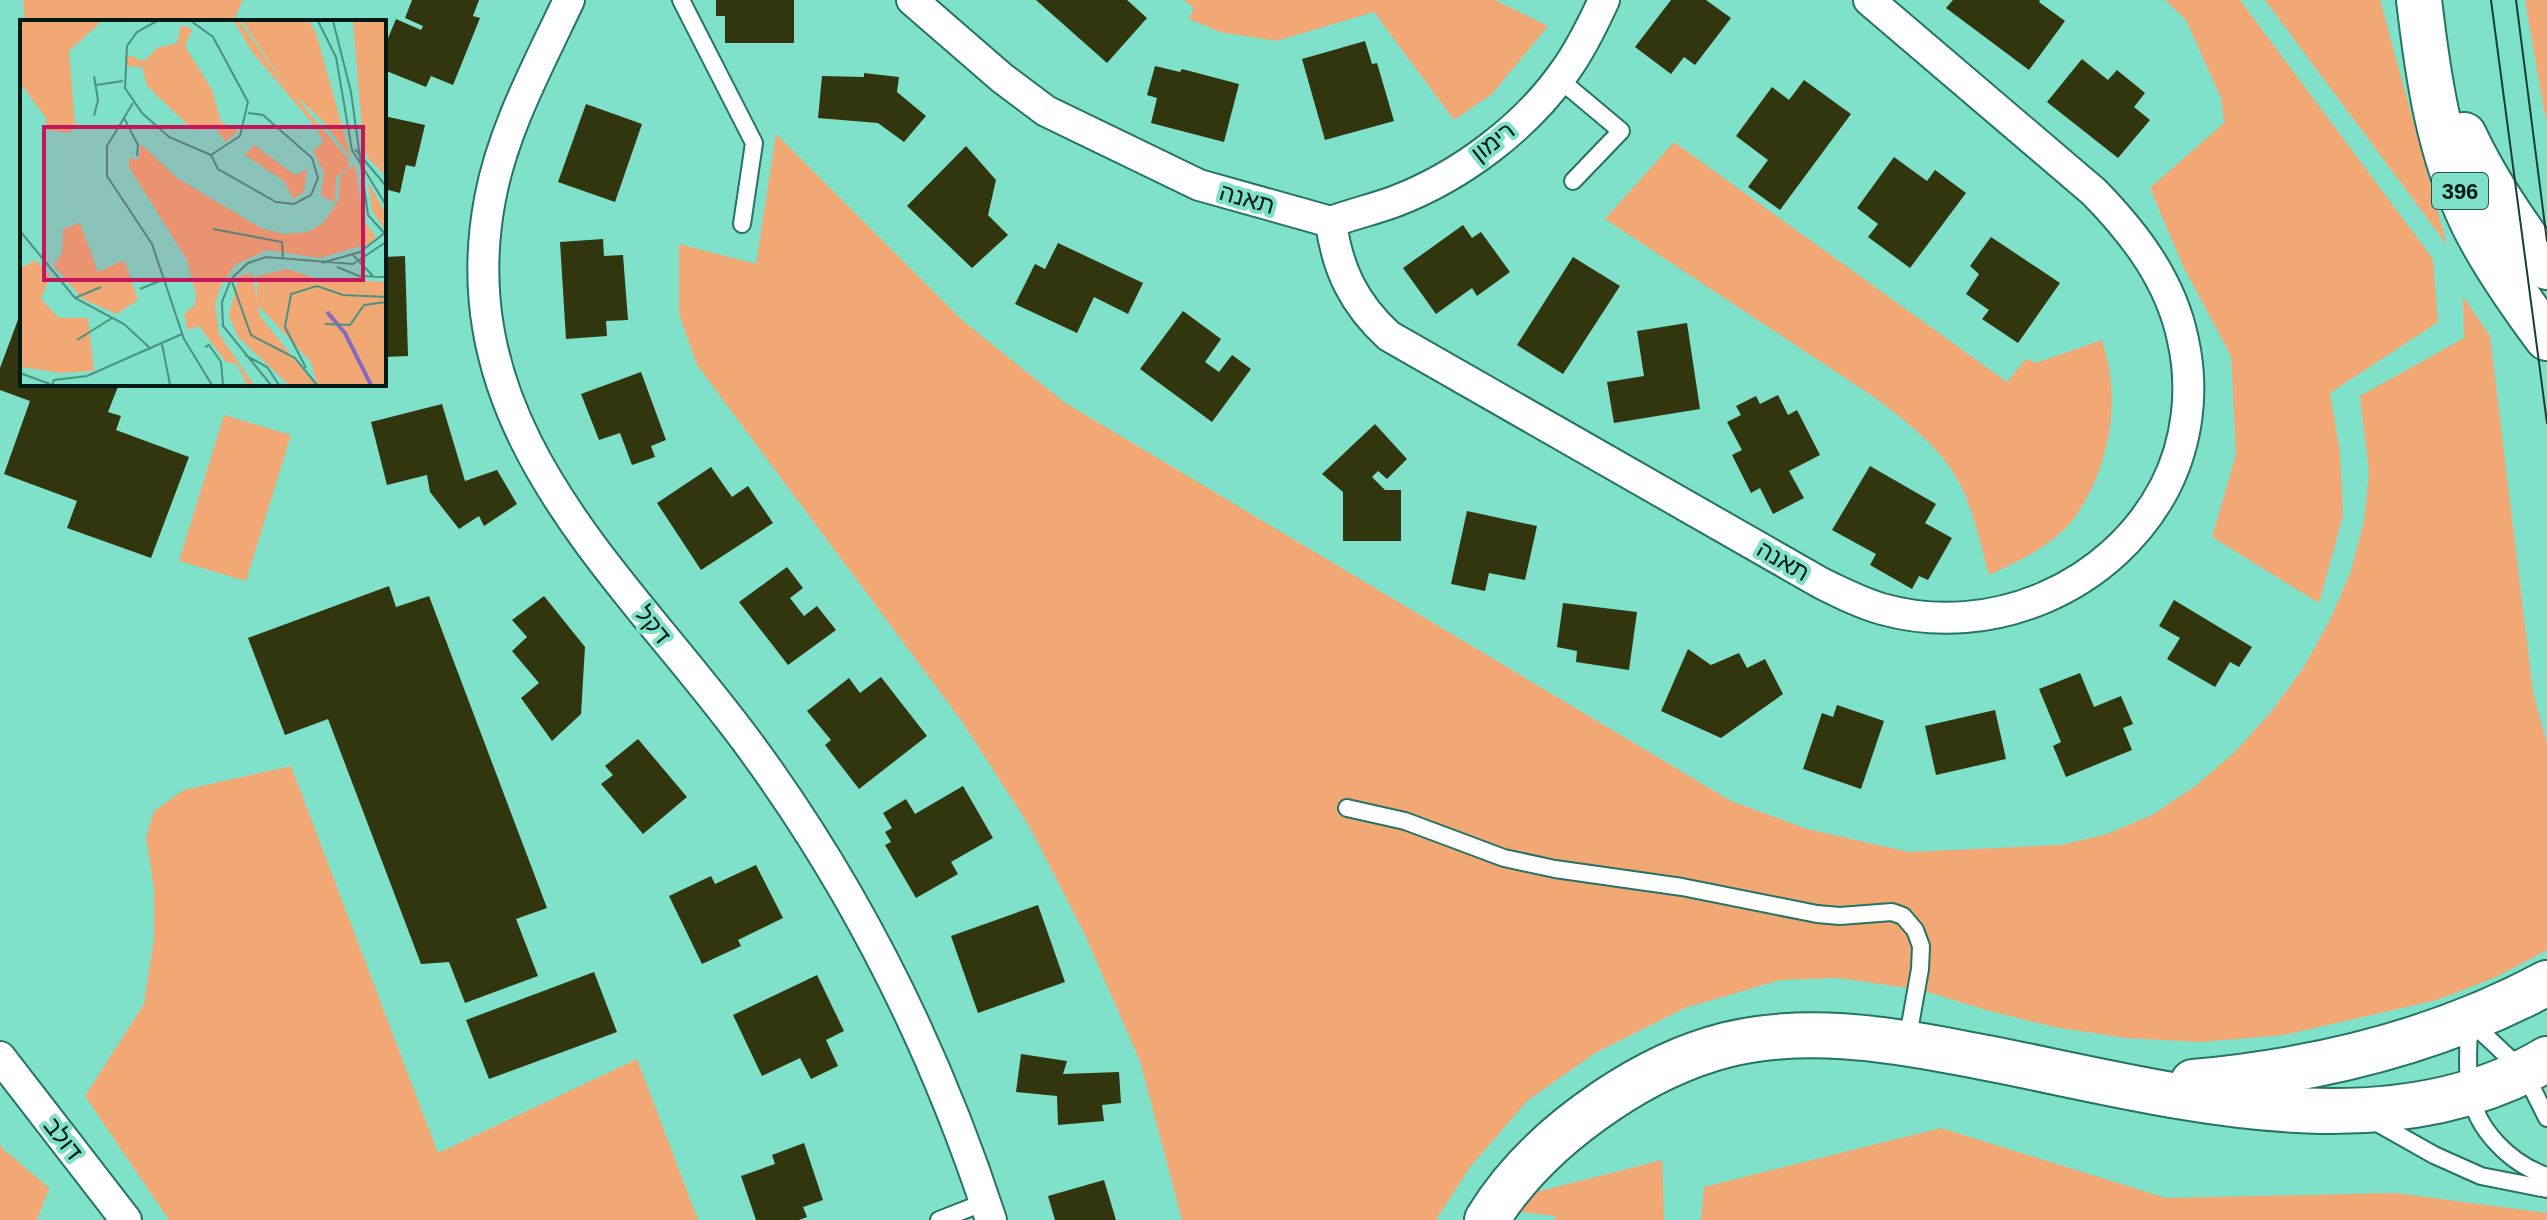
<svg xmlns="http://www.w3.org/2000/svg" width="2547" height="1220" font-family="Helvetica,Heebo,sans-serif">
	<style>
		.green { fill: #f1a874 }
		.building { fill: #31360e }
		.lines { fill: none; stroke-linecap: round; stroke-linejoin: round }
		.lane-casing { stroke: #257363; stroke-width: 20 }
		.street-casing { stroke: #257363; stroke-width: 34 }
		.secondary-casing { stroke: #257363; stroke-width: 48 }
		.primary-casing { stroke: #257363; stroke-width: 48 }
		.lane { stroke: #fff; stroke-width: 16 }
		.street { stroke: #fff; stroke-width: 30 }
		.secondary { stroke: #fff; stroke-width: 44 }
		.primary { stroke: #fff; stroke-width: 44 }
		.tram { stroke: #174036; stroke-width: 2 }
		.labels { text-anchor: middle; stroke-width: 8; stroke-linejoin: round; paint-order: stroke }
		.shield { fill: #7fe1c9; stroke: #26564b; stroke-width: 2 }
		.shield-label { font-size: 22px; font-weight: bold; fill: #001b15 }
		.street-label { font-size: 24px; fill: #001b15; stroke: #7fe1c9 }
		.inset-river { fill: none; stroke: #846bbc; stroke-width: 4 }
		.inset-road { fill: none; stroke: #4c9281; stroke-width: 2 }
		.view { fill: #c2185b; fill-opacity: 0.15; stroke: #c2185b; stroke-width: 4 }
		.inset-edge { fill: none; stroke: #001b15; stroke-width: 4 }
	</style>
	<rect width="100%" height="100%" fill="#7fe1c9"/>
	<g class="green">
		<polygon points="23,0 243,0 233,22 25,22"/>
		<polygon points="1184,0 1495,0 1548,26 1492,94 1454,120 1374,12 1276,41 1220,32 1189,19 1194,8"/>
		<polygon points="2165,0 2240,0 2433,259 2438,322 2330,393 2340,452 2343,516 2319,603 2212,537 2236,455 2231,356 2183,266 2150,188 2224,123 2221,98 2186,20"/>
		<polygon points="2265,0 2380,0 2447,245"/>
		<polygon points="2525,0 2547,0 2547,121 2544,110"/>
		<polygon points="776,134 963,321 1064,402 1731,801 1807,829 1909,852 2061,845 2107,834 2152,815 2194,787 2235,752 2271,712 2304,667 2330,620 2351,571 2364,521 2369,473 2360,396 2464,338 2463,296 2490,336 2533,692 2547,744 2547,950 2496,977 2437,1000 2284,1035 2201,1042 2125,1038 2054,1027 1986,1010 1921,990 1839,978 1780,980 1685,1008 1595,1053 1527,1101 1470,1167 1436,1220 1182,1220 1140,1061 1085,935 1028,824 961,720 697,365 679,314 679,244 756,264"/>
		<path d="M1674,142L2007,382L2026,359L2036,363L2102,340C2105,351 2109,364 2110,376C2117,422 2103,478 2075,517C2055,544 2019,561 1989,575C1981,545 1974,513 1961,486C1942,448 1907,422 1874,397L1605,219Z"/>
		<polygon points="224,415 291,435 246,581 179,561"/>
		<polygon points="291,766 438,1153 637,1059 698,1220 169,1220 85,1096 144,1004 154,938 154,889 146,837 154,811 184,790"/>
		<polygon points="1941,1128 2166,1198 2395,1193 2547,1213 2547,1220 1701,1220 1704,1187"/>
		<polygon points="0,1142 2,1148 49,1188 37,1220 0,1220"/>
		<polygon points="1662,1160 1664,1220 1554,1220 1556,1216 1478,1207"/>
	</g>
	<g class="building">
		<polygon points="412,0 479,0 473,16 480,18 453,85 431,76 426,87 384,70 384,48 396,19 421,30 423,26 405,18"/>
		<polygon points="716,0 794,0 794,43 725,43 725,16 716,16"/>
		<polygon points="1036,0 1127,0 1147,18 1107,63"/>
		<polygon points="1671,0 1706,0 1731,18 1695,65 1684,57 1671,74 1635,47"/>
		<polygon points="1953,0 2040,0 2039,2 2065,21 2029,70 1946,8"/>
		<polygon points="1365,41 1372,64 1377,63 1394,121 1325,140 1302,59"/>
		<polygon points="2082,59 2108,80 2117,70 2145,93 2134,107 2150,120 2118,158 2047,102"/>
		<polygon points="1155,66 1180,72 1182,69 1239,84 1224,142 1151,123 1157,98 1147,95"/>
		<polygon points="864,73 899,77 897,92 926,116 904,142 878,123 818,118 822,76 864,77"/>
		<polygon points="1804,80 1851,114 1780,210 1748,187 1768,160 1736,136 1772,87 1789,100"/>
		<polygon points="586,104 642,124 615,202 558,182"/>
		<polygon points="384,116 425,125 415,167 406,165 400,193 384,189"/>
		<polygon points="966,146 996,180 988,215 1008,235 972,268 907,206"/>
		<polygon points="1894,157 1927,181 1935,170 1966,193 1910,268 1868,237 1878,224 1857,208"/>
		<polygon points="1463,225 1472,238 1481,232 1510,272 1477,296 1472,288 1436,314 1403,268"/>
		<polygon points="1991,237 2060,283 2018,343 1982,319 1989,310 1966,294 1979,274 1970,266"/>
		<polygon points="603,239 604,256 623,255 628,320 606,321 607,336 566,339 560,242"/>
		<polygon points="1058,243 1143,283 1128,314 1094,297 1077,333 1015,304 1035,264 1045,269"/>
		<polygon points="405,256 408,356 384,357 384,257"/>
		<polygon points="1573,257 1620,286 1563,374 1517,345"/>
		<polygon points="22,309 22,384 119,384 108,412 121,416 116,430 189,457 151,558 67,528 77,501 4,474 30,401 0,390 0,368"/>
		<polygon points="1183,311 1221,339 1205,362 1219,372 1232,355 1251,369 1212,422 1140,369"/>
		<polygon points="1687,323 1700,409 1614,423 1607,382 1644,376 1637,331"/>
		<polygon points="641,372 666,440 651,446 655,457 632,465 620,433 599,440 581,394"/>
		<polygon points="1778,395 1788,415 1797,410 1820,455 1789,471 1804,498 1773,514 1760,488 1751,493 1732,455 1742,450 1727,422 1741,415 1736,406 1756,396 1760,404"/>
		<polygon points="442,404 465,481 497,470 517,504 484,526 479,516 459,529 430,492 427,475 387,485 371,422"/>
		<polygon points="1375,424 1407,459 1387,479 1378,471 1372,477 1385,490 1401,490 1401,541 1343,541 1343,492 1322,474"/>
		<polygon points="1870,466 1936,504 1925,523 1952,538 1928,580 1919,576 1912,589 1870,565 1876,554 1832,530"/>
		<polygon points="711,467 732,497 748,486 773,523 701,570 657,503"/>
		<polygon points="1467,511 1537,526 1525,580 1489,573 1485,591 1451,584"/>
		<polygon points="787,567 803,588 790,598 804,616 817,606 836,630 788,665 739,602"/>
		<polygon points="389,586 396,607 429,596 547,908 516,919 538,976 465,1003 449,962 421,964 328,719 285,735 248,638"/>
		<polygon points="544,596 585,647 581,714 552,741 521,698 539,683 512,651 527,637 512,620"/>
		<polygon points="2174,600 2252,647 2239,667 2230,662 2215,687 2167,659 2180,638 2159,626"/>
		<polygon points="1563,603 1637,612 1629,670 1576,662 1577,651 1557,647"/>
		<polygon points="1688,649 1711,665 1739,653 1747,668 1765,659 1783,694 1721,738 1661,711"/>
		<polygon points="2080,673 2094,707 2121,696 2133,724 2123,728 2132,750 2066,777 2053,746 2061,742 2039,689"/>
		<polygon points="881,677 927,736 859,789 825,745 831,740 807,711 849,678 860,693"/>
		<polygon points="1837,705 1884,721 1861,789 1803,769 1822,713 1833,717"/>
		<polygon points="1995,710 2006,759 1936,775 1925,726"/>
		<polygon points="638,739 687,797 643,834 601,784 613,775 605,766"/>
		<polygon points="963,786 993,838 951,862 958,874 916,898 885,845 891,842 885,832 892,828 883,813 906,799 915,814"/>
		<polygon points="756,865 783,918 738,940 741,946 702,964 669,896 711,876 715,884"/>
		<polygon points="1038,905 1065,982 978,1013 951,936"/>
		<polygon points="594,972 617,1032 489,1079 466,1020"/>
		<polygon points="817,975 844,1031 826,1040 838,1066 811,1079 800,1058 762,1076 733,1015"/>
		<polygon points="1021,1054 1067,1061 1063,1074 1119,1072 1121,1103 1102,1105 1104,1121 1058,1125 1057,1096 1016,1092"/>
		<polygon points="804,1143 823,1200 803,1207 807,1217 799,1220 756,1220 741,1176 775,1164 772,1155"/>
		<polygon points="1104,1180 1116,1220 1055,1220 1048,1196"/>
	</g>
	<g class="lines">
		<defs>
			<g id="lane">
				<polyline points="681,0 754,143 742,224"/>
				<polyline points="1559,79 1621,131 1573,181"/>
				<polyline points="1347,808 1405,821 1504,858 1555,869 1682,887 1817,914 1840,916 1892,912 1903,916 1915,930 1921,946 1920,969 1907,1042"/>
				<path d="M2469,1022C2469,1044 2466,1069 2470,1091C2476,1130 2511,1164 2547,1176"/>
				<polyline points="2472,1023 2524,1072 2547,1118"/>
				<polyline points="2372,1120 2434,1155 2481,1176 2547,1189"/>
				<polyline points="939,1220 985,1202"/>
			</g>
			<g id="street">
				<path d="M569,0C539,64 503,129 490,199C446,433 628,578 751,747C856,890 936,1051 991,1220"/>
				<polyline points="912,0 1002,78 1046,111 1199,185 1331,222"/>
				<path d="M1331,222C1337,269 1354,304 1389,336L1821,583C1841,593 1861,603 1882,609C1992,640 2113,587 2165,487C2188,442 2194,389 2183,340C2171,281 2135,234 2094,192L1869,0"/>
				<path d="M1331,222C1352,214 1375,209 1396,201C1461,176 1526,127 1565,71C1581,49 1593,24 1604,0"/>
				<polyline points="0,1057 126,1220"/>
			</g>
			<g id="secondary">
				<path d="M2193,1082C2315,1071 2439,1041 2547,983"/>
				<path d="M1487,1220C1516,1172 1560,1132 1606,1101C1643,1076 1683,1056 1726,1045C1803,1026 1884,1038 1961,1053C2143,1086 2374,1162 2547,1059"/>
			</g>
			<g id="primary">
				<path d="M2419,0C2428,77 2439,154 2474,225C2494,265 2521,303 2547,338"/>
				<path d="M2464,135C2486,182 2515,225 2547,267"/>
			</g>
		</defs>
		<use href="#lane" class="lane-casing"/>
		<use href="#street" class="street-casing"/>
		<use href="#secondary" class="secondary-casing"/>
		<use href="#primary" class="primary-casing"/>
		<use href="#lane" class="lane"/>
		<use href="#street" class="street"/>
		<use href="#secondary" class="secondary"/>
		<use href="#primary" class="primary"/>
		<g class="tram">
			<polyline points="2491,0 2547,423"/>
			<polyline points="2516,0 2547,241"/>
		</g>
	</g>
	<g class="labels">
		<rect class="shield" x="2432" y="173" width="56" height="36" rx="6"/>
		<g class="shield-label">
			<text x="2460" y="199">396</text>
		</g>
		<g class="street-label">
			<text transform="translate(1493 142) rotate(-38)" y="8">רימון</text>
			<text transform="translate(1247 199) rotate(16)" y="8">תאנה</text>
			<text transform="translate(1783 561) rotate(30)" y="8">תאנה</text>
			<text transform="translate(653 625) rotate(51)" y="8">דקל</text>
			<text transform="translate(63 1139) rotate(52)" y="8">דולב</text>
		</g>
	</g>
	<g transform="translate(20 20)">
		<rect width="366" height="366" fill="#7fe1c9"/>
		<path d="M0,1H82L49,31L55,104L51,113L27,110L26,98L0,63ZM214,1H219L270,72L222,1H289L296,13L331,138L302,100L274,75L329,140V148L316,157L315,183L301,175L304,152L293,131L303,123L298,110L232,32ZM333,1H366V156L347,137L343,121ZM161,5L172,9L165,26L192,70L201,102L218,111L206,122L196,109L173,110L127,66L122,47L106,46L108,35L124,41L137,28L157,23ZM121,124L157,158L241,208L263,214L288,212L304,202L319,179L320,157L333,145L336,150L343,199L356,217L348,224L300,238L247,230L215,245L201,265L195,284L199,314L234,365H227L217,344L206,342L179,306L168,310L164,294L175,285L176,275L167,240L109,147V138L118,140ZM234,125L275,155L287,150L284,172L273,179L264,161L225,135ZM348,162L366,194L364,208L352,191ZM60,203L78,252L104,240L118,280L97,294L62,279L34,245L42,233L43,209ZM16,240L30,256L21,279L39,298H68L74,351L41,353L0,347V248ZM267,249L295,258L366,262V365H297L291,342L237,284V256ZM232,253L240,296L295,365H269L218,317L209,295L218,260L209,259Z" fill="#f1a874"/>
		<path class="inset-river" d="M307,292L325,313L351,365"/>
		<path class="inset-road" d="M137,1L117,12L107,26L105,68L122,93L149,117L191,135M171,1L193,17L228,82L220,116L191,135M298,1L316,37L332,130L366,185M313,1L331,72L348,195L366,215M74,56L78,80L74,96M76,65L103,61M113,83L87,126V156L132,224L164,319L192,365M104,98L118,125L117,136M335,129L366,166M191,135L198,149L256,182L274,184L291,175L298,158L292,138L243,95L228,93M193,209L262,222L263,238M0,211L55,278L104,304L131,329M333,235L353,256M302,243L340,232L366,212M317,247L339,256L366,257M211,259L231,315L275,338L297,365M120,269L147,258M55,278L81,267M305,304L330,305L344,285L366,282M57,320L92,298M142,324L150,365M185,327L189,325L201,342L203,365M225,335L247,347L259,365M286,348L265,307L271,274L297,266L323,275L366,277M0,353L30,364M32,365L34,360L67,356L162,314M251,365L203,306L202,282L211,259L228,243L246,237L333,244L366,222"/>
		<path class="view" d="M24,107H343V260H24Z"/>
		<rect width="366" height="366" class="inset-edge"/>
	</g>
</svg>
